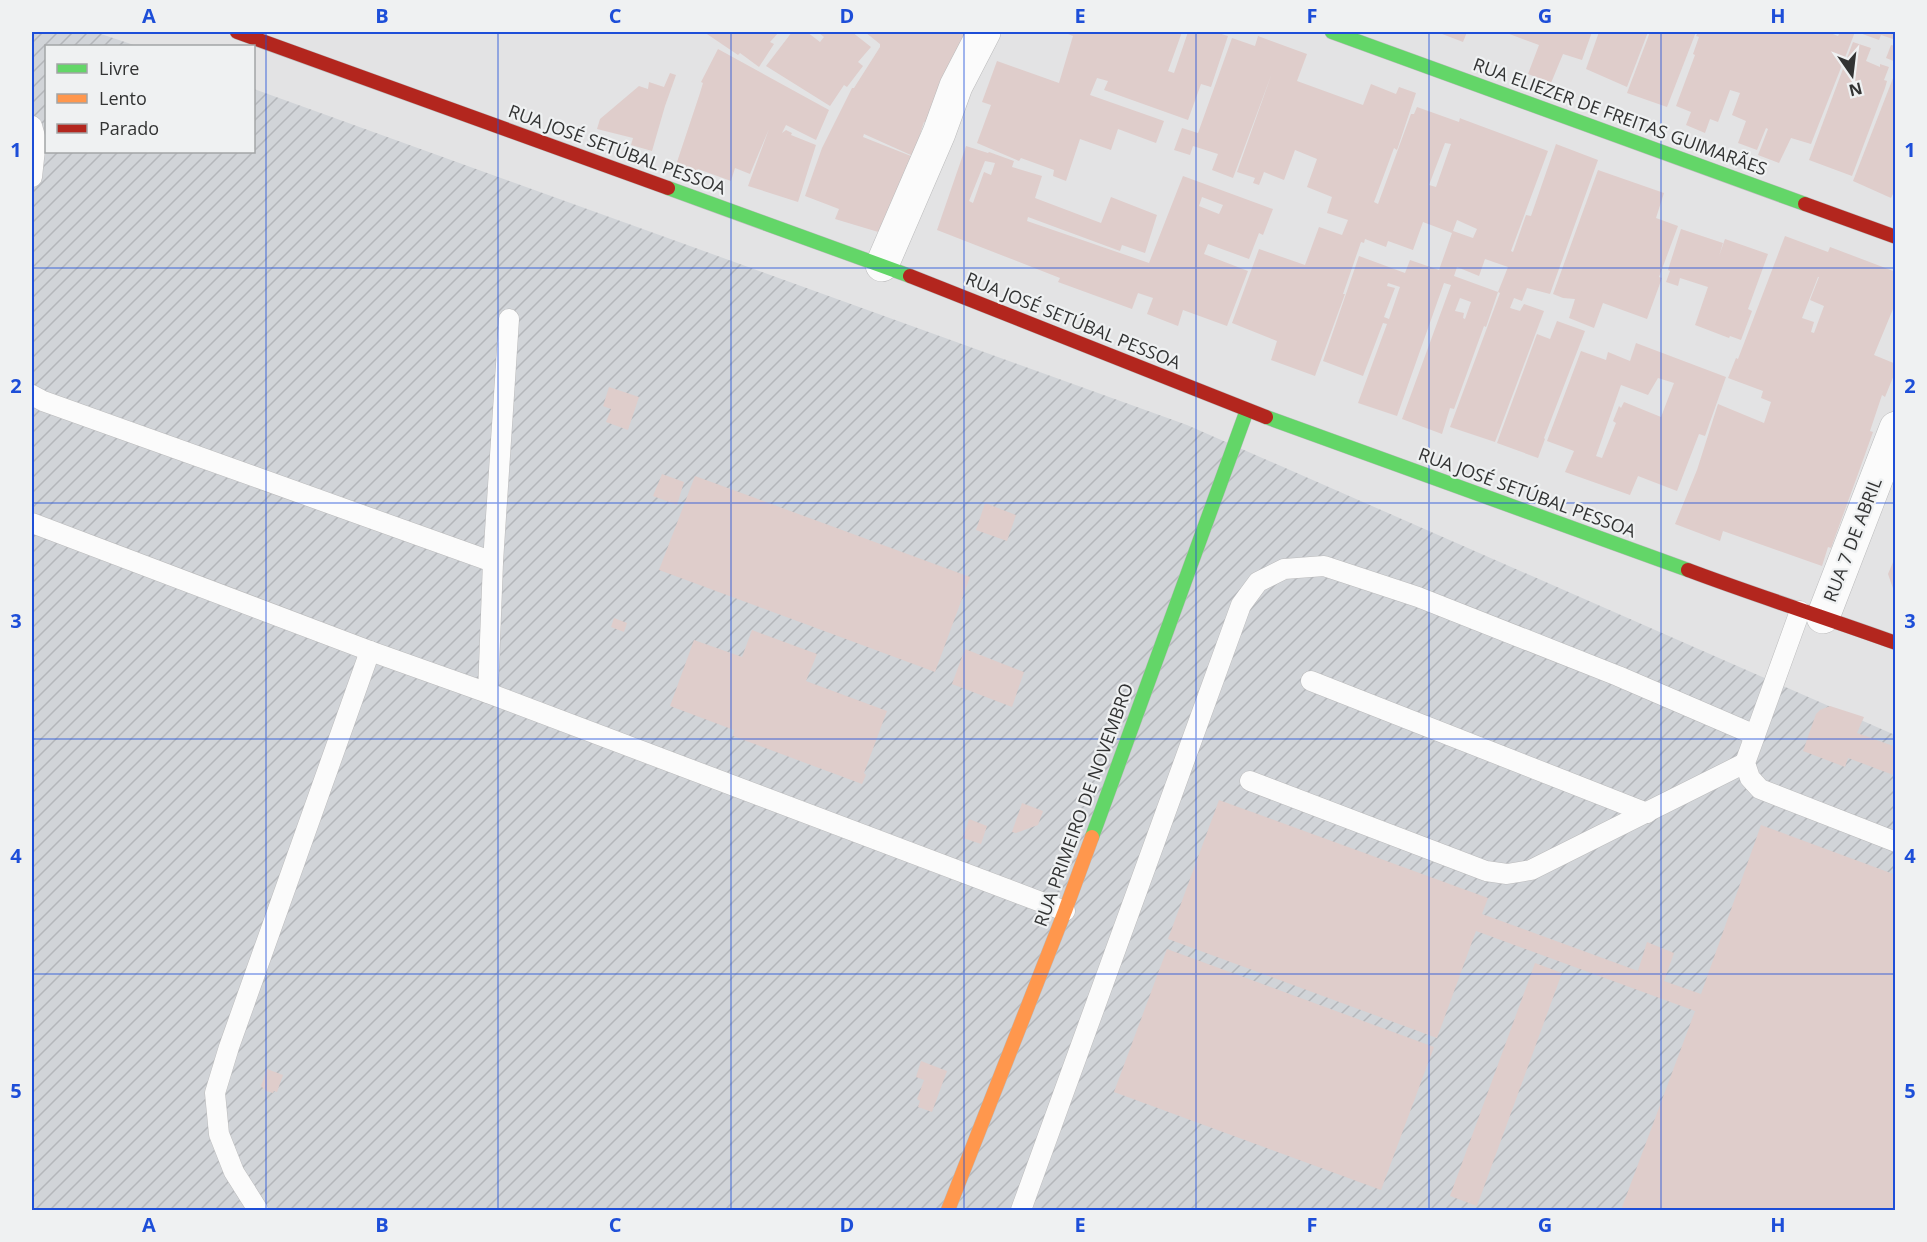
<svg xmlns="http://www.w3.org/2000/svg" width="1927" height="1242" font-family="'Open Sans',sans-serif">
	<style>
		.industrial { fill: url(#industrial-furrows) }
		.building { fill: #dfcdcb; fill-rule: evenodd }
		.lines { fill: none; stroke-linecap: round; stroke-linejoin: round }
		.lane-casing { stroke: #bbbbbc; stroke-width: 21 }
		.street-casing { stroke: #bbbbbc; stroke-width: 34 }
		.fast-casing { stroke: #bbbbbc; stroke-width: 15 }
		.slow-casing { stroke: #bbbbbc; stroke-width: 15 }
		.jam-casing { stroke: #bbbbbc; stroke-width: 15 }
		.lane { stroke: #fbfbfb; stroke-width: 20 }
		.street { stroke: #fbfbfb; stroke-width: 33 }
		.fast { stroke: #63d668; stroke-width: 14 }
		.slow { stroke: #ff974d; stroke-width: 14 }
		.jam { stroke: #b3261e; stroke-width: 14 }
		.grid { fill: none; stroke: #1d4ed8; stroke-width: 1.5; stroke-opacity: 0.55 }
		.labels { text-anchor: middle; stroke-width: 4.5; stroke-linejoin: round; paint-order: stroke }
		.street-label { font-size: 18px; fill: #323333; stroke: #eff1f2 }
		.neatline { fill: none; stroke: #1d4ed8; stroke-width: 2 }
		.grid-label { font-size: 20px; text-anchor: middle; font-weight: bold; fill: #1d4ed8 }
	</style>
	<defs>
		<pattern id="industrial-furrows" width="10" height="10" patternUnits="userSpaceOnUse" patternTransform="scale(1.5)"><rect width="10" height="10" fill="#d1d4d8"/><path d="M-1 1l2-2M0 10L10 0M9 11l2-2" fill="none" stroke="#b4b6ba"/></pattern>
	</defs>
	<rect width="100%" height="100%" fill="#e3e3e4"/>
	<polygon class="industrial" points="32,32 95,32 137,46 46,46 46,152 254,152 254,89 1187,425 1895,735 1895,1210 32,1210"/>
	<g class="building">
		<polygon points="704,32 779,32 770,42 774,44 759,67 740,53 738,55"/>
		<polygon points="792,32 807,32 820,42 824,37 818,32 852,32 871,47 858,62 863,66 847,87 844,85 830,106 766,66"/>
		<polygon points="865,32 969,32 930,125 924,122 913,156 864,134 863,137 921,160 885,234 835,219 839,209 805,196 822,148 852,88 854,88 880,47 880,44"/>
		<polygon points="1063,32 1182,32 1168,71 1174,73 1188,32 1215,32 1228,36 1211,87 1201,84 1188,120 1104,90 1108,81 1097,78 1090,95 1164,121 1156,143 1118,129 1111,150 1080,139 1066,181 1053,176 1054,170 1021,158 1019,161 977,143 991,105 982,102 997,61 1059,83 1073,36"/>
		<polygon points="1437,32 1467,32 1463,42"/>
		<polygon points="1504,32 1592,32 1582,60 1563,54 1551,83 1528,74 1539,45"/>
		<polygon points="1599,32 1648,32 1627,87 1586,69"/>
		<polygon points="1650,32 1696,32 1667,107 1627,93"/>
		<polygon points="1698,32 1828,32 1838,36 1840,32 1855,32 1811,144 1791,138 1779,163 1758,155 1768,129 1766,128 1757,150 1738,143 1746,121 1732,115 1740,93 1730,90 1718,122 1710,119 1705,133 1686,125 1691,112 1676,106 1695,55 1693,54 1699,37 1696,36"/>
		<polygon points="1857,32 1896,32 1896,40 1881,35 1879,40"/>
		<path d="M1258,36L1307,54L1297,81L1363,105L1371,84L1396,94L1399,87L1416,93L1397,150L1394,148L1374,202L1378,204L1411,114H1414L1417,107L1459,122L1460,118L1462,119L1548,151L1511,251L1513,252L1526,215L1531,216L1556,144L1598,160L1550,294L1527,288L1522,301L1514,298L1510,308L1520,311L1524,304L1544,311L1495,442L1450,427L1500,293L1498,292L1508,267L1485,259L1479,276L1457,267L1454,276L1498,292L1486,327L1484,326L1454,409L1450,408L1442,434L1402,419L1451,285L1444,283L1397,416L1358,403L1387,324L1383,323L1363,376L1323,361L1359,256L1405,273L1410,260L1439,270L1452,233L1423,222L1413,250L1388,241L1386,247L1365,239L1364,243L1361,242L1343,294H1345L1315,376L1271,360L1277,341L1232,323L1259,249L1305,265L1319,227L1342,235L1348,220L1327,213L1332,197L1307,187L1317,159L1295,150L1284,180L1264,172L1259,185L1253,183L1255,178L1237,172L1272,73L1233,178L1212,170L1218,154L1193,146L1190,155L1174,150L1182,128L1198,133L1232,38L1255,46ZM1445,143L1451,144L1436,187L1429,185ZM1457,220L1477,229L1473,238L1453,231ZM1388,283L1400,287L1389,319L1384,317L1395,288L1387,286ZM1460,298L1471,302L1465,319L1463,318L1464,313L1455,311Z"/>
		<polygon points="1853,42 1871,48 1866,61 1880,67 1880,64 1889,67 1884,80 1887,81 1885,88 1852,176 1809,160"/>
		<polygon points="1891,45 1896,46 1896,62 1886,58"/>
		<polygon points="718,49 829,110 816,140 786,125 782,133 786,130 792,133 791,135 816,145 798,202 748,186 769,129 750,174 735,168 731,181 698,169 697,173 676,165 700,93 703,83 701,82"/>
		<polygon points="670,73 676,75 665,106 652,151 631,145 633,138 597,129 600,119 639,86 648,89 649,82 664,87"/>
		<polygon points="1895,73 1896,188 1891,198 1853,181"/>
		<path d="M966,146L988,153L989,152L1014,161L1012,167L1042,176L1035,198L1101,223L1111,197L1157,215L1145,253L1122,245L1120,251L1028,217L1027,221L1149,263L1183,176L1273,209L1263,235L1259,233L1249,259L1208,244L1204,254L1248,271L1227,326L1183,310L1178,326L1147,314L1153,298L1138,293L1132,309L1058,282L1060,278L937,230ZM985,161L995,163L991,175L984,172L973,203L969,201ZM1202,197L1223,205L1219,214L1199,206Z"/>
		<polygon points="1598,170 1664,193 1656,218 1678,226 1659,277 1662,278 1647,319 1603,303 1594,328 1569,318 1575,299 1563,298 1553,294"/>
		<polygon points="1681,229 1723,243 1719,256 1725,239 1768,254 1748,309 1752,311 1741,340 1730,336 1729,338 1695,325 1708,287 1680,278 1678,286 1666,282 1670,271 1668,270"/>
		<path d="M1785,236L1828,252L1830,247L1896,272V310L1893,309L1874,355L1896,364V370L1885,397L1882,395L1870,431L1873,432L1858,474L1831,548L1828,547L1822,566L1723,531L1720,541L1675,524L1697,470L1718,404L1764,423L1771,402L1761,398L1763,391L1728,378L1736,358L1738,359ZM1818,277H1819L1810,300L1824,306L1814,333L1811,332L1814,322L1802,318Z"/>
		<polygon points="1557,321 1585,331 1544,438 1545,439 1538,458 1497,443 1537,334 1550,339"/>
		<path d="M1636,343L1726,377L1705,436L1699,434L1677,491L1638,476L1630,495L1565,472L1574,451L1547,441L1581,351L1606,360L1608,352L1630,361ZM1658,378L1674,383L1661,417L1624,402L1621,408L1619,406L1613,421L1616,423L1602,458L1596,456L1621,385L1648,395Z"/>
		<polygon points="609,387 639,397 628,430 606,422 611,409 603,406"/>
		<polygon points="662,474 684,482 677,505 653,496"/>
		<polygon points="695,476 970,577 935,672 659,570"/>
		<polygon points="985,503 1016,515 1007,541 976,530"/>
		<polygon points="1896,555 1896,594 1895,594 1888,574"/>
		<polygon points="614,618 627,623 624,632 611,627"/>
		<polygon points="752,630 817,654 806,681 887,711 864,773 866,775 862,784 733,736 734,730 670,706 694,640 742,657"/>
		<polygon points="965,649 1024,672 1012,707 952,684"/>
		<polygon points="1830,706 1864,717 1857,733 1896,747 1896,776 1848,758 1845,767 1803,751 1816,714 1820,710"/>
		<polygon points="1219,800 1488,898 1482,914 1638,971 1647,942 1674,953 1664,981 1701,994 1761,825 1896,875 1896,1210 1621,1210 1695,1011 1476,931 1437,1038 1168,939"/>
		<polygon points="1022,803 1043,811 1038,825 1016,833 1012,832"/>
		<polygon points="969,819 987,826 981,844 963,838"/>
		<polygon points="1167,949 1434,1047 1381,1190 1114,1092"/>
		<polygon points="1535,963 1562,973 1477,1206 1450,1196"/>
		<polygon points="921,1061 947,1071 932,1112 918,1107 920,1101 917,1099 924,1080 916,1077"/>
		<polygon points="267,1069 283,1075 277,1092 274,1091 273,1093 266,1091 261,1086"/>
	</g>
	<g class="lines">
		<defs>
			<g id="lane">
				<polyline points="32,126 36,140 32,177"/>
				<polyline points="32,395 43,401 493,562"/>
				<polyline points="32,523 370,651 488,693 1065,911"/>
				<polyline points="1800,611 1745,763 1750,778 1760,789 1896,842"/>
				<polyline points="1311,681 1647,813"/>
				<polyline points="488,693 493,562 509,319"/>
				<polyline points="1250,781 1486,871 1507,874 1531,870 1745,763"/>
				<polyline points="258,1210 234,1172 219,1134 215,1093 229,1047 370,651"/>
				<polyline points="1021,1210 1241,605 1258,582 1284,569 1324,566 1418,597 1618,676 1755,735"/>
			</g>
			<g id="street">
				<polyline points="882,265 939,133 956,86 984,32"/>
				<polyline points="1823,617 1896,428"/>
			</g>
			<g id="fast">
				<polyline points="1332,32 1805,204"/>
				<polyline points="668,188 910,276"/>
				<polyline points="1266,417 1688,570"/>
				<polyline points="1092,837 1247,410"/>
			</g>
			<polyline id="slow" points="948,1210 1065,911 1092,837"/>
			<g id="jam">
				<polyline points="237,32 668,188"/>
				<polyline points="1805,204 1896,237"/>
				<polyline points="910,276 1266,417"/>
				<path d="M1688,570C1757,596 1827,618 1896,643"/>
			</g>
		</defs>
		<use href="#lane" class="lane-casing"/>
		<use href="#street" class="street-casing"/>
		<use href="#fast" class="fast-casing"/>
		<use href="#slow" class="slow-casing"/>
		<use href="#jam" class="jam-casing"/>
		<use href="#lane" class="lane"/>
		<use href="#street" class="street"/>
		<use href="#fast" class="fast"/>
		<use href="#slow" class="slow"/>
		<use href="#jam" class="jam"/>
	</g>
	<path class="grid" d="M266,32V1210M498,32V1210M731,32V1210M964,32V1210M1196,32V1210M1429,32V1210M1661,32V1210M32,268H1896M32,503H1896M32,739H1896M32,974H1896"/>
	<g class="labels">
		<g class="street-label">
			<text transform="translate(1620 117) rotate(20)" y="6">RUA ELIEZER DE FREITAS GUIMARÃES</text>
			<text transform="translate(617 150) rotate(20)" y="6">RUA JOSÉ SETÚBAL PESSOA</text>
			<text transform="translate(1073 321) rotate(22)" y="6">RUA JOSÉ SETÚBAL PESSOA</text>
			<text transform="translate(1527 493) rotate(20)" y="6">RUA JOSÉ SETÚBAL PESSOA</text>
			<text transform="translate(1853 540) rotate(-69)" y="6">RUA 7 DE ABRIL</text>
			<text transform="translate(1084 805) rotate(-70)" y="6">RUA PRIMEIRO DE NOVEMBRO</text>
		</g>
	</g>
	<rect width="1927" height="1242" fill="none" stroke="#eff1f2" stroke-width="66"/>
	<rect x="45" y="45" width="210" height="108" fill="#eff1f2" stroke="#a3a5a6" stroke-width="1.5"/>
	<rect x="57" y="64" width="30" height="9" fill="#63d668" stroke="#a3a5a6" stroke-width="1.5"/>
	<text x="99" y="75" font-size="18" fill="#323333">Livre</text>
	<rect x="57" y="94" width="30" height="9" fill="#ff974d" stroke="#a3a5a6" stroke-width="1.5"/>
	<text x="99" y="105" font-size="18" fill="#323333">Lento</text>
	<rect x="57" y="124" width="30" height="9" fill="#b3261e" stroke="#a3a5a6" stroke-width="1.5"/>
	<text x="99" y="135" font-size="18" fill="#323333">Parado</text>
	<g transform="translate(1852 75) rotate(166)" stroke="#eff1f2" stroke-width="4.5" paint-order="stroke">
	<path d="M0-4.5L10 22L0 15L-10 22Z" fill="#323333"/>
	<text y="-9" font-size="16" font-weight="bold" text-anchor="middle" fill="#323333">N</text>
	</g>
	<rect x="33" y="33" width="1861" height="1176" class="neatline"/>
	<g class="grid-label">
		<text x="149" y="23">A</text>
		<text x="382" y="23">B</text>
		<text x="615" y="23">C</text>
		<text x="847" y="23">D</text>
		<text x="1080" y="23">E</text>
		<text x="1312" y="23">F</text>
		<text x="1545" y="23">G</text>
		<text x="1778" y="23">H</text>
		<text x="16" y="157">1</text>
		<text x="1910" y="157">1</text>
		<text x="16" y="393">2</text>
		<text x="1910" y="393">2</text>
		<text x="16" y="628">3</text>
		<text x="1910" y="628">3</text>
		<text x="16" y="863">4</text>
		<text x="1910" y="863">4</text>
		<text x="16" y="1098">5</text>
		<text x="1910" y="1098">5</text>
		<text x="149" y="1232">A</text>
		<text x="382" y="1232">B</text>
		<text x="615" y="1232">C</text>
		<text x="847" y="1232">D</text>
		<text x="1080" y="1232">E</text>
		<text x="1312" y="1232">F</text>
		<text x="1545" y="1232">G</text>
		<text x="1778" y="1232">H</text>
	</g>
</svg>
